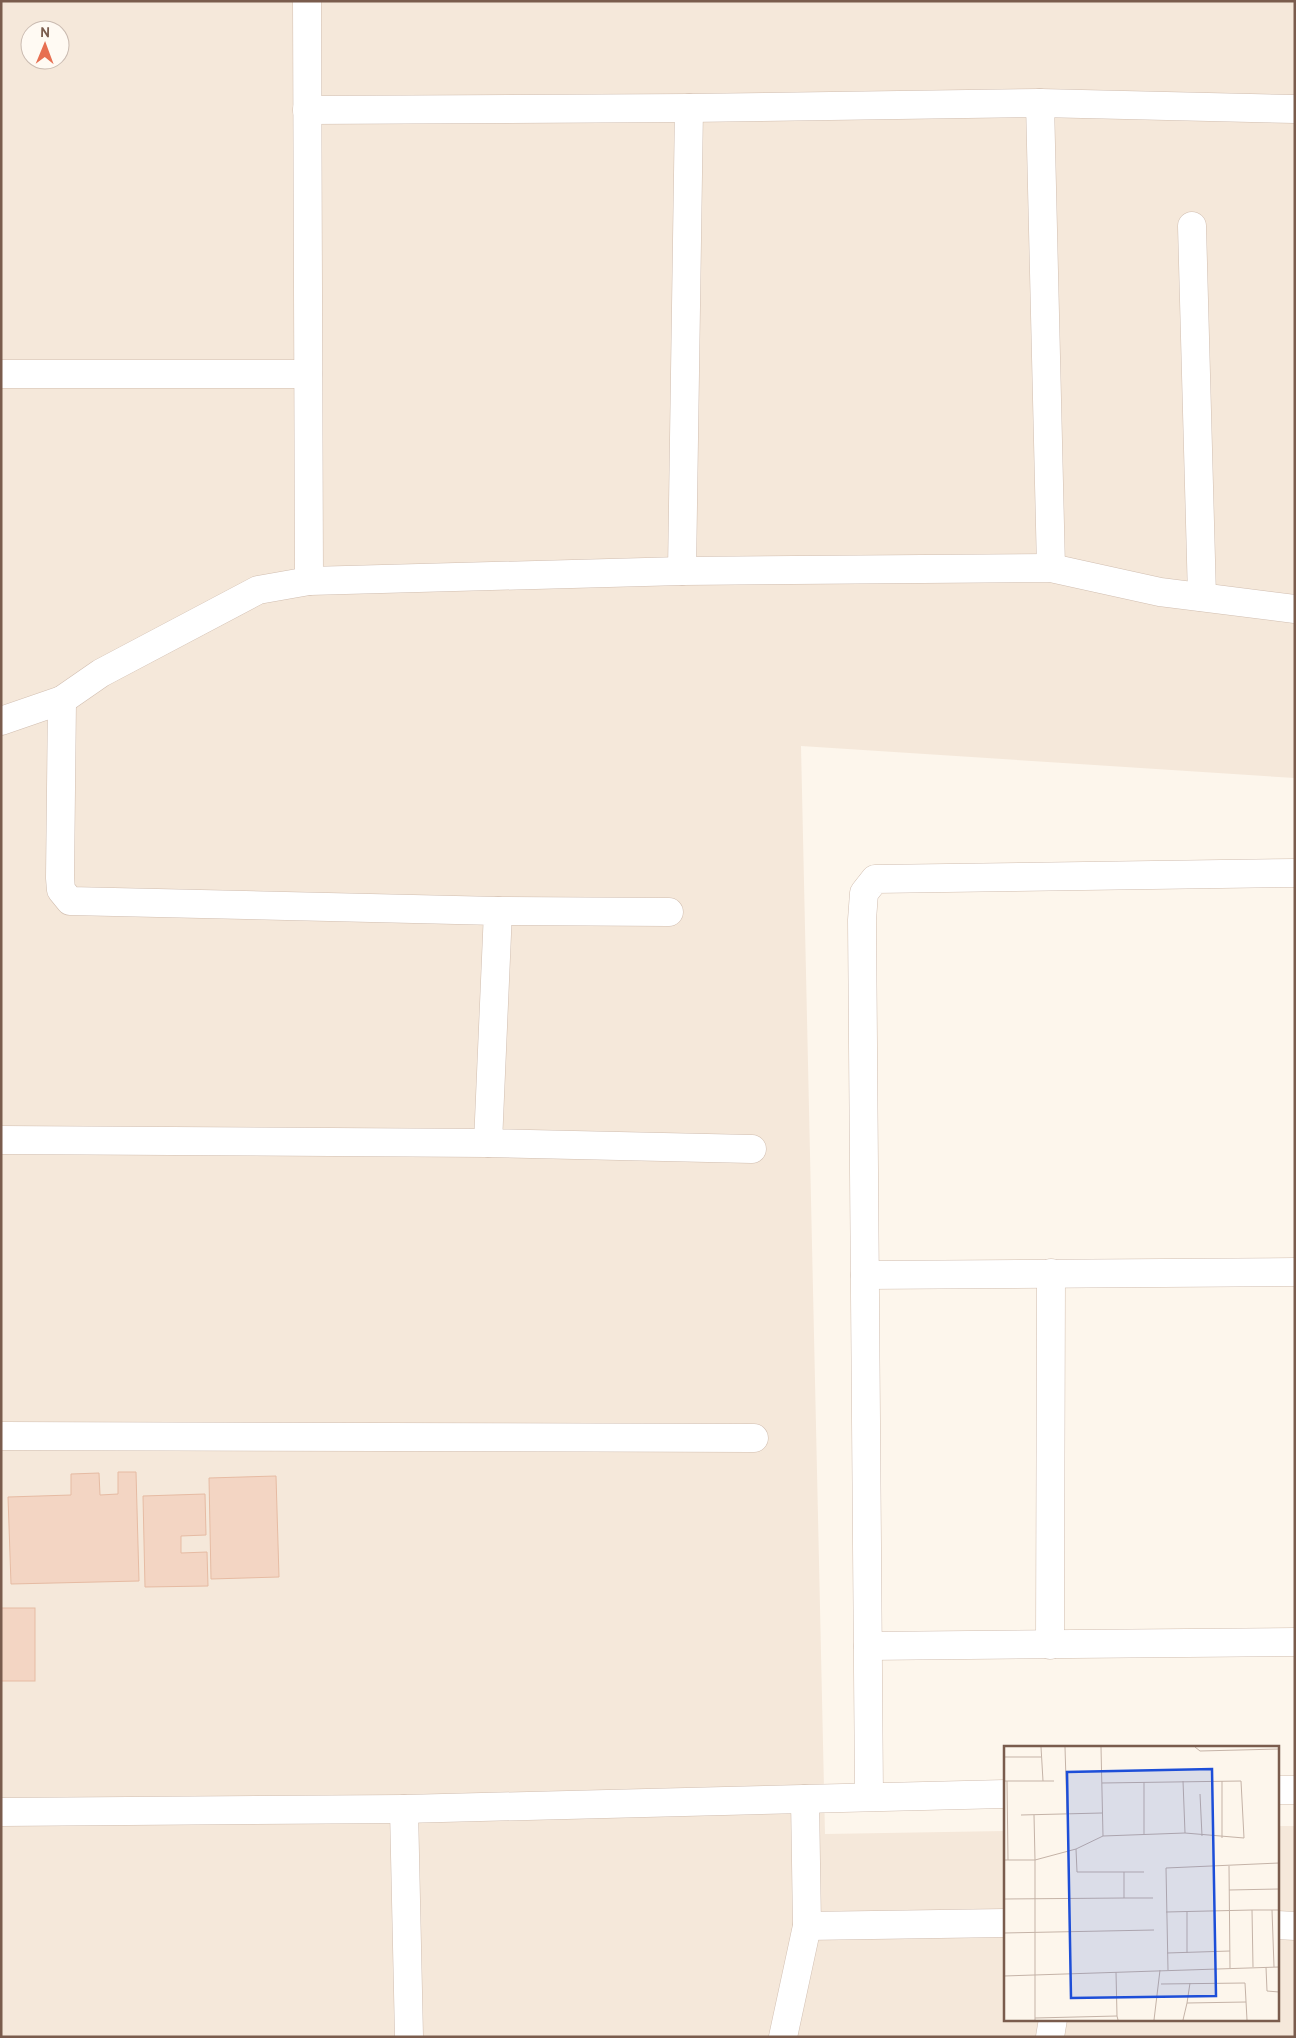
<svg xmlns="http://www.w3.org/2000/svg" width="1296" height="2038" font-family="Overpass,sans-serif">
	<style>
		.residential { fill: #f5e8da; fill-rule: evenodd }
		.building { fill: #f3d5c3; stroke: #e6bba3 }
		.lines { fill: none; stroke-linecap: round; stroke-linejoin: round }
		.minor-casing { stroke: #d1beb0; stroke-width: 29 }
		.minor { stroke: #fff; stroke-width: 28 }
		.inset-road { fill: none; stroke: #c5b3a7; stroke-width: 1 }
		.view { fill: #1d4ed8; fill-opacity: 0.15; stroke: #1d4ed8; stroke-width: 2.5 }
		.inset-edge { fill: none; stroke: #7a5c4d; stroke-width: 2.5 }
	</style>
	<rect width="100%" height="100%" fill="#fdf6ec"/>
	<path class="residential" d="M1,1H1295V778L801,746L825,1834L1005,1831V2019H1277V1826H1295V2037H1ZM30,30H60V60H30Z"/>
	<g class="building">
		<polygon points="118,1472 136,1472 139,1581 11,1584 8,1497 71,1495 71,1474 99,1473 100,1495 118,1494"/>
		<polygon points="276,1476 279,1577 211,1579 209,1478"/>
		<polygon points="205,1494 206,1535 181,1536 181,1553 207,1552 208,1586 145,1587 143,1496"/>
		<rect x="1" y="1608" width="34" height="73"/>
	</g>
	<g class="lines">
		<defs>
			<g id="minor">
				<polyline points="307,1 309,581"/>
				<polyline points="1040,103 1051,568"/>
				<polyline points="307,110 689,108 1040,103 1295,109"/>
				<polyline points="1192,226 1202,597"/>
				<polyline points="1,374 308,374"/>
				<polyline points="682,571 689,108"/>
				<polyline points="62,700 101,673 258,590 309,581 682,571 1051,568 1160,592 1295,609"/>
				<polyline points="1,721 62,700 60,878 61,890 70,901 498,911 488,1143 752,1149"/>
				<polyline points="498,911 669,912"/>
				<polyline points="1,1140 488,1143"/>
				<polyline points="865,1275 1295,1272"/>
				<polyline points="1,1436 754,1438"/>
				<polyline points="1050,1645 1051,1273"/>
				<polyline points="868,1646 1295,1642"/>
				<polyline points="1277,1790 1295,1790"/>
				<polyline points="869,1796 862,920 864,893 875,879 1295,873"/>
				<polyline points="404,1809 409,2037"/>
				<polyline points="1,1812 404,1809 1005,1794"/>
				<polyline points="1277,1925 1295,1926"/>
				<polyline points="807,1926 1005,1923"/>
				<polyline points="783,2037 807,1926 805,1799"/>
				<polyline points="1050,2037 1053,2019"/>
			</g>
		</defs>
		<use href="#minor" class="minor-casing"/>
		<use href="#minor" class="minor"/>
	</g>
	<g transform="translate(1004 1746)">
		<rect width="275" height="275" fill="#fdf6ec"/>
		<path class="inset-road" d="M37,1L39,35M61,1L63,67M97,1L99,90M191,1L196,5L275,3M0,11H37M0,35H50M3,35L4,114M179,35L181,87M218,35V92M140,36V88M196,48L198,90M17,69L98,67M72,103L99,90L181,87L240,92L237,35L98,37M0,114H31L30,69M225,120L226,222M120,126H140M225,144L275,143M0,153L120,152M248,164H275M268,164L270,221M183,165V207M162,166L248,164L249,221M0,187L150,184M163,207L226,205M262,221L263,245L275,246M164,224L162,122L275,117M112,226L113,270M0,230L275,221M186,237L183,257L242,256M157,238L241,237L243,274M31,272L113,270L114,274M31,274V114L72,103L73,126H120V152H149M150,274L156,224M179,274L183,257"/>
		<path class="view" d="M208,23L212,250L67,252L63,26Z"/>
		<rect width="275" height="275" class="inset-edge"/>
	</g>
	<rect width="1296" height="2038" fill="none" stroke="#7a5c4d" stroke-width="5"/>
	<g transform="translate(45 45) rotate(1)"><circle r="24" fill="#fffaf3" stroke="#cabbb1"/>
	<path d="M0-4L9 19L0 12L-9 19Z" fill="#e76f51"/>
	<text y="-8" font-size="14" font-weight="bold" text-anchor="middle" fill="#7a5c4d">N</text>
	</g>
</svg>
